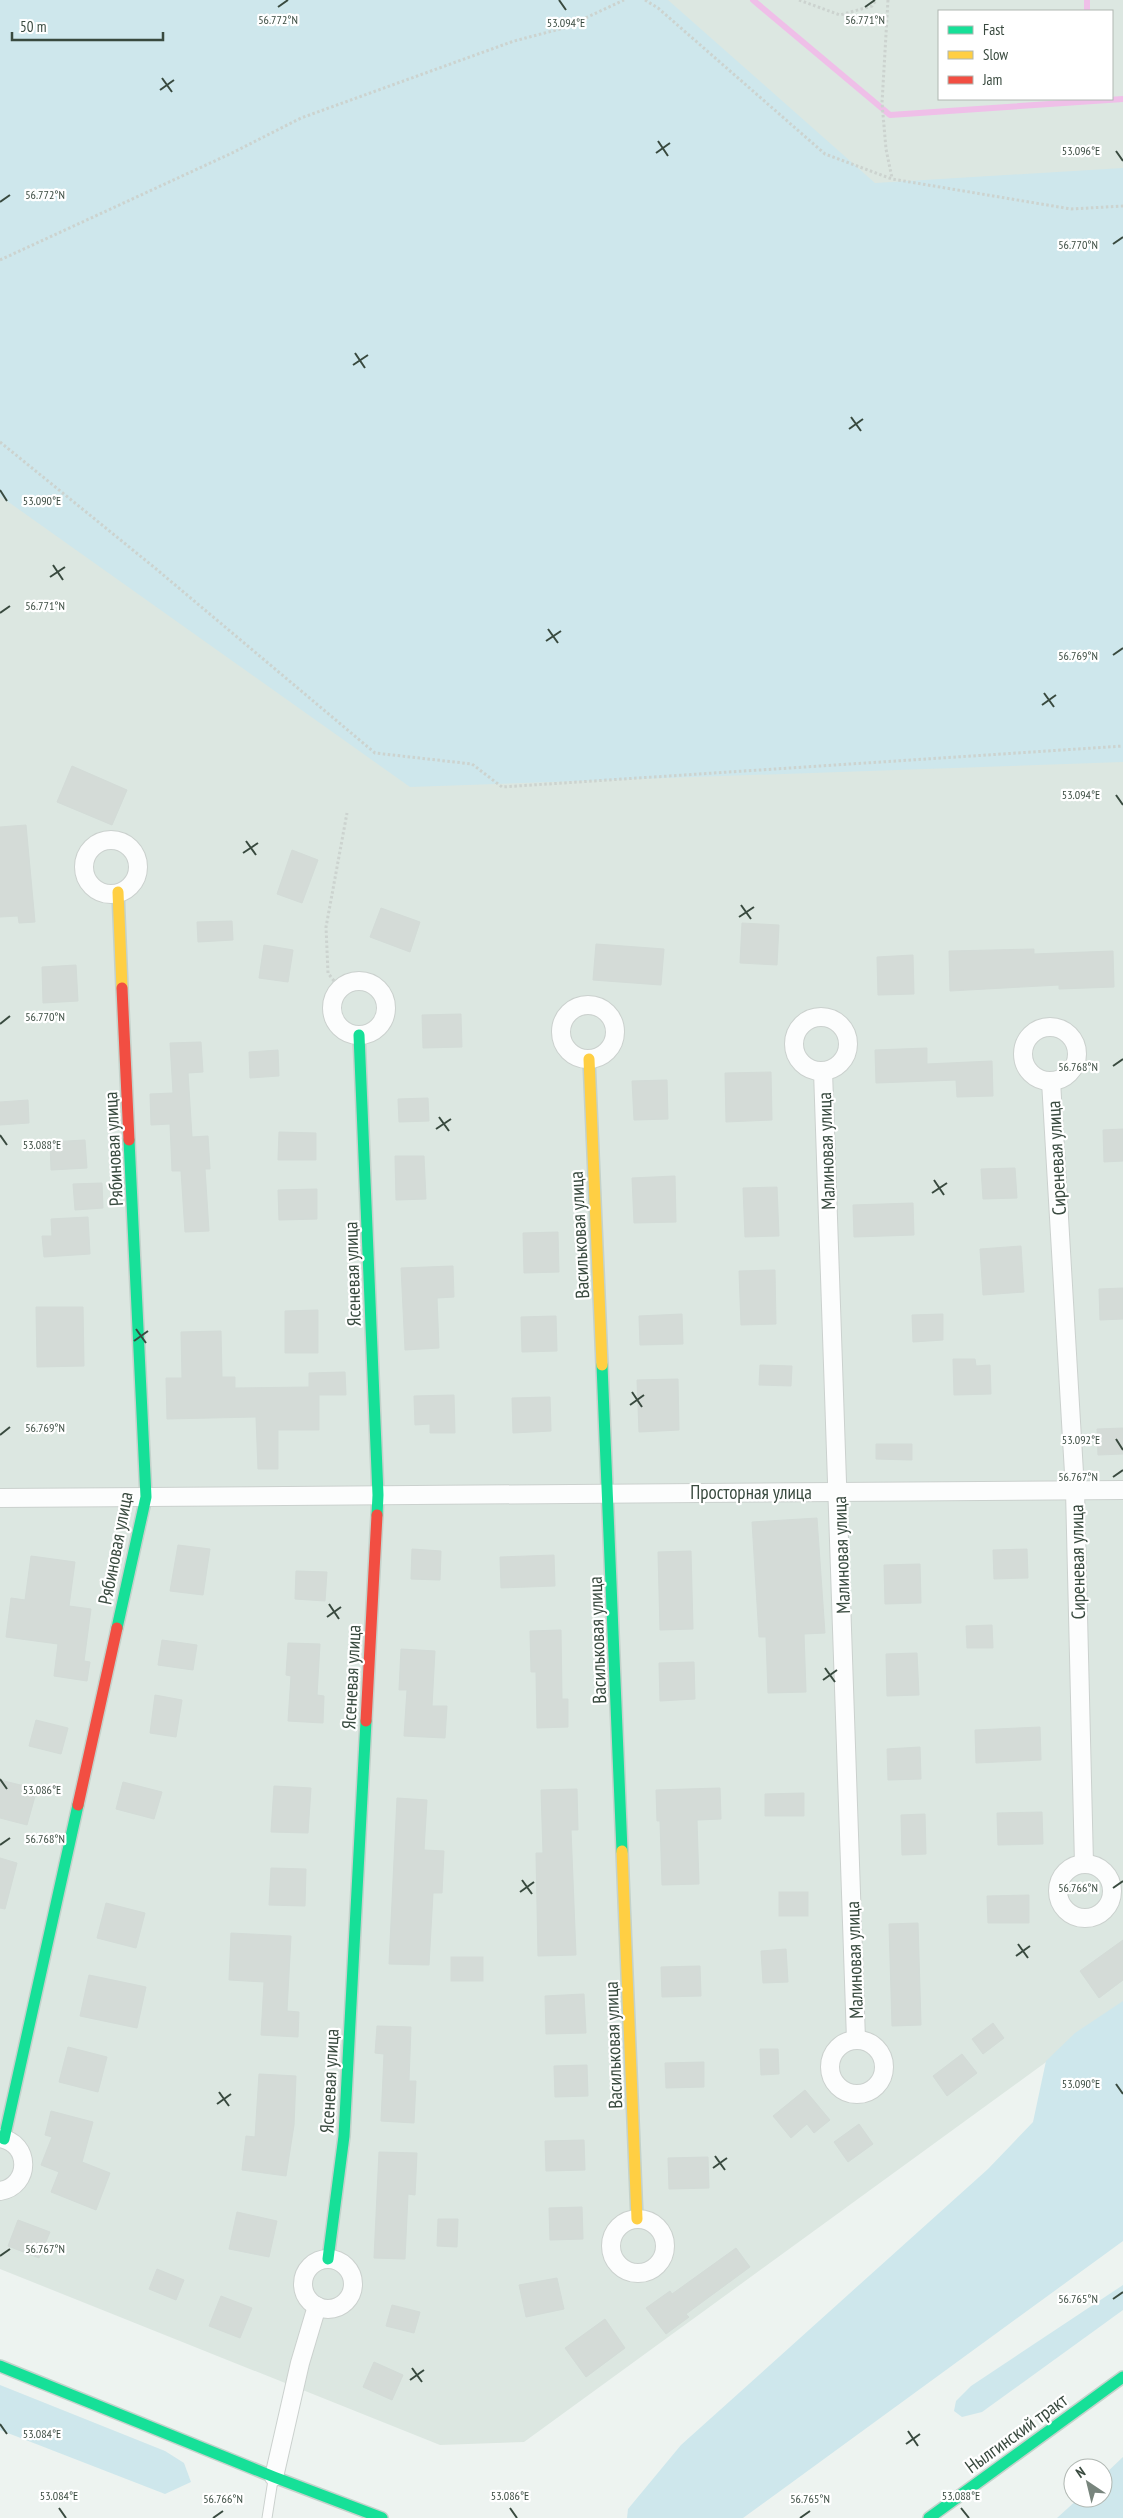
<svg xmlns="http://www.w3.org/2000/svg" width="1123" height="2518" font-family="'PT Sans Narrow',sans-serif">
	<style>
		.residential { fill: #dce7e1; fill-rule: evenodd }
		.green { fill: #cee7ec }
		.lines { fill: none; stroke-linecap: round; stroke-linejoin: round }
		.stream { stroke: #efbfe8; stroke-width: 6 }
		.building { fill: #d4dbd7; stroke: #d3dbd7 }
		.lane-casing { stroke: #cbd1ce; stroke-width: 11 }
		.street-casing { stroke: #cbd1ce; stroke-width: 20 }
		.fast-casing { stroke: #c4d2cb; stroke-width: 14 }
		.slow-casing { stroke: #c4d2cb; stroke-width: 14 }
		.jam-casing { stroke: #c4d2cb; stroke-width: 14 }
		.path { stroke: #ccd3cf; stroke-width: 3; stroke-dasharray: 2.5 2.5; stroke-linecap: butt }
		.lane { stroke: #fcfdfd; stroke-width: 9 }
		.street { stroke: #fcfdfd; stroke-width: 18 }
		.fast { stroke: #16e098; stroke-width: 11 }
		.slow { stroke: #ffcf43; stroke-width: 11 }
		.jam { stroke: #f24e42; stroke-width: 11 }
		.ticks { fill: none; stroke: #394a3f; stroke-width: 2 }
		.labels { text-anchor: middle; stroke-width: 4.5; stroke-linejoin: round; paint-order: stroke }
		.street-label { font-size: 19px; fill: #394a3f; stroke: #fff }
		.ticks-label { font-size: 12px; text-anchor: middle; fill: #394a3f; stroke: #fff; stroke-width: 4.5; stroke-linejoin: round; paint-order: stroke }
	</style>
	<rect width="100%" height="100%" fill="#edf3f0"/>
	<path class="residential" d="M0,0H1123V2006L524,2442L440,2445L0,2269ZM939,11H1112V99H939Z"/>
	<g class="green">
		<polygon points="0,0 668,0 875,183 1123,168 1123,762 410,787 0,496"/>
		<polygon points="1123,2001 1123,2241 743,2518 627,2518 628,2509 681,2445 988,2169 1033,2122 1046,2061 1075,2033"/>
		<polygon points="1123,2285 1123,2310 982,2412 962,2417 954,2411 956,2401 971,2386"/>
		<polygon points="0,2385 165,2451 184,2463 191,2482 165,2494 0,2430"/>
		<polygon points="1123,2457 1123,2518 1057,2518 1079,2498 1103,2498 1103,2476"/>
	</g>
	<g class="lines">
		<g class="stream">
			<polyline points="753,0 890,115 1123,99"/>
			<polyline points="1087,0 1087,11"/>
		</g>
	</g>
	<g class="building">
		<polygon points="72,766 127,790 112,825 57,802"/>
		<polygon points="26,825 35,922 19,923 18,916 0,917 0,827"/>
		<polygon points="292,850 318,860 302,903 277,894"/>
		<polygon points="381,908 420,922 410,952 370,937"/>
		<polygon points="232,921 233,940 198,942 197,922"/>
		<polygon points="742,923 779,925 777,965 740,963"/>
		<polygon points="596,944 664,949 661,985 593,980"/>
		<polygon points="264,945 293,950 288,982 259,978"/>
		<polygon points="1034,949 1034,954 1113,951 1114,987 1059,989 1059,985 950,991 949,951"/>
		<polygon points="913,955 914,994 878,995 877,957"/>
		<polygon points="76,965 78,1001 43,1003 42,967"/>
		<polygon points="461,1014 462,1047 423,1048 422,1015"/>
		<polygon points="201,1042 203,1072 188,1073 192,1137 208,1136 210,1169 205,1169 209,1231 185,1232 181,1171 172,1171 170,1124 151,1125 150,1094 173,1093 170,1043"/>
		<polygon points="927,1048 927,1064 992,1061 993,1096 957,1097 956,1080 876,1083 875,1050"/>
		<polygon points="278,1050 279,1076 250,1078 249,1052"/>
		<polygon points="771,1072 772,1120 726,1122 725,1073"/>
		<polygon points="667,1080 668,1119 634,1120 632,1081"/>
		<polygon points="428,1098 429,1121 399,1122 398,1099"/>
		<polygon points="28,1100 29,1123 0,1125 0,1102"/>
		<polygon points="1123,1129 1123,1161 1104,1162 1103,1130"/>
		<polygon points="279,1132 316,1133 316,1160 278,1160"/>
		<polygon points="85,1140 87,1168 51,1170 50,1142"/>
		<polygon points="395,1156 424,1156 426,1199 396,1200"/>
		<polygon points="1015,1168 1017,1198 983,1199 981,1169"/>
		<polygon points="675,1176 676,1222 634,1223 632,1178"/>
		<polygon points="102,1183 103,1208 75,1210 73,1184"/>
		<polygon points="777,1187 779,1236 745,1237 743,1188"/>
		<polygon points="317,1189 317,1219 279,1220 278,1190"/>
		<polygon points="913,1203 914,1235 854,1237 853,1205"/>
		<polygon points="88,1217 90,1254 44,1257 42,1236 52,1236 51,1219"/>
		<polygon points="558,1232 559,1272 524,1273 523,1233"/>
		<polygon points="1021,1246 1024,1292 983,1295 980,1249"/>
		<polygon points="453,1266 454,1297 437,1298 439,1348 405,1350 401,1268"/>
		<polygon points="775,1270 776,1324 741,1325 739,1271"/>
		<polygon points="1123,1288 1123,1319 1100,1320 1099,1289"/>
		<polygon points="36,1307 83,1307 84,1366 37,1367"/>
		<polygon points="318,1310 318,1353 285,1353 285,1311"/>
		<polygon points="682,1314 683,1344 640,1345 639,1316"/>
		<polygon points="943,1314 943,1340 913,1342 912,1315"/>
		<polygon points="556,1316 557,1351 522,1352 521,1317"/>
		<polygon points="221,1331 222,1377 235,1377 235,1388 309,1387 309,1373 345,1372 346,1395 319,1395 319,1430 278,1430 278,1469 258,1469 256,1417 167,1419 166,1378 182,1378 181,1332"/>
		<polygon points="953,1359 975,1359 976,1366 990,1365 991,1394 954,1395"/>
		<polygon points="760,1365 792,1366 791,1386 759,1385"/>
		<polygon points="678,1379 679,1430 639,1432 637,1380"/>
		<polygon points="454,1395 455,1433 430,1433 430,1424 415,1425 414,1396"/>
		<polygon points="550,1397 551,1431 513,1433 512,1398"/>
		<polygon points="1123,1428 1123,1454 1098,1455 1097,1429"/>
		<polygon points="876,1444 912,1444 912,1460 876,1459"/>
		<polygon points="817,1518 825,1633 804,1634 806,1692 768,1693 766,1637 759,1637 752,1522"/>
		<polygon points="178,1545 210,1549 203,1595 170,1591"/>
		<polygon points="412,1549 441,1551 440,1580 411,1579"/>
		<polygon points="1027,1549 1028,1578 994,1579 993,1550"/>
		<polygon points="691,1551 693,1629 660,1630 658,1552"/>
		<polygon points="554,1555 555,1586 501,1588 500,1557"/>
		<polygon points="31,1556 75,1562 69,1606 91,1609 84,1661 90,1662 87,1681 54,1676 58,1644 6,1637 11,1598 25,1600"/>
		<polygon points="920,1564 921,1603 885,1604 884,1565"/>
		<polygon points="296,1571 327,1572 325,1601 295,1599"/>
		<polygon points="992,1625 993,1648 967,1648 966,1626"/>
		<polygon points="561,1630 562,1699 568,1699 568,1727 537,1728 536,1672 531,1672 530,1631"/>
		<polygon points="162,1640 197,1645 193,1670 158,1665"/>
		<polygon points="288,1643 320,1644 317,1695 324,1696 323,1723 288,1721 291,1676 286,1675"/>
		<polygon points="401,1649 435,1651 432,1706 447,1706 445,1738 404,1736 407,1690 399,1690"/>
		<polygon points="917,1653 919,1695 887,1696 886,1654"/>
		<polygon points="694,1662 695,1699 660,1701 659,1663"/>
		<polygon points="155,1695 182,1700 176,1737 150,1733"/>
		<polygon points="36,1720 68,1728 61,1754 29,1746"/>
		<polygon points="1040,1727 1041,1760 976,1763 975,1730"/>
		<polygon points="920,1747 921,1779 888,1780 887,1749"/>
		<polygon points="0,1780 37,1789 27,1825 0,1818"/>
		<polygon points="123,1782 162,1792 154,1819 116,1809"/>
		<polygon points="274,1786 311,1788 308,1833 271,1832"/>
		<polygon points="720,1788 721,1819 697,1820 699,1884 662,1885 660,1821 657,1821 656,1790"/>
		<polygon points="577,1789 578,1830 571,1830 576,1955 538,1956 536,1853 543,1853 541,1790"/>
		<polygon points="804,1793 804,1816 765,1816 765,1794"/>
		<polygon points="397,1798 427,1800 424,1850 444,1851 442,1893 433,1893 429,1965 389,1964"/>
		<polygon points="1042,1812 1043,1844 998,1845 997,1813"/>
		<polygon points="925,1814 926,1854 902,1855 901,1815"/>
		<polygon points="0,1858 17,1863 5,1909 0,1908"/>
		<polygon points="271,1868 306,1869 305,1906 269,1905"/>
		<rect x="779" y="1892" width="29" height="24"/>
		<polygon points="1029,1895 1029,1923 988,1923 987,1896"/>
		<polygon points="106,1903 145,1913 136,1948 97,1938"/>
		<polygon points="918,1923 921,2025 892,2026 889,1924"/>
		<polygon points="231,1933 291,1936 287,2011 299,2012 298,2037 261,2035 264,1982 229,1980"/>
		<polygon points="1123,1940 1123,1980 1099,1998 1080,1971"/>
		<polygon points="786,1949 788,1982 763,1983 761,1951"/>
		<rect x="451" y="1957" width="32" height="24"/>
		<polygon points="700,1966 701,1996 662,1997 661,1967"/>
		<polygon points="89,1975 146,1987 137,2028 80,2016"/>
		<polygon points="584,1994 586,2033 546,2034 545,1996"/>
		<polygon points="993,2023 1004,2038 983,2054 972,2039"/>
		<polygon points="377,2026 411,2027 409,2081 416,2081 414,2123 381,2121 384,2054 375,2053"/>
		<polygon points="68,2047 107,2057 98,2092 59,2082"/>
		<polygon points="760,2049 778,2049 779,2074 761,2075"/>
		<polygon points="962,2054 977,2073 947,2096 933,2076"/>
		<polygon points="704,2062 704,2087 666,2088 665,2063"/>
		<polygon points="587,2065 588,2096 555,2097 554,2066"/>
		<polygon points="259,2074 296,2076 294,2125 286,2176 242,2170 246,2136 255,2137"/>
		<polygon points="805,2090 830,2120 814,2133 807,2124 791,2138 773,2116"/>
		<polygon points="51,2111 93,2122 82,2162 110,2173 96,2210 51,2192 59,2172 41,2165 52,2137 45,2135"/>
		<polygon points="859,2124 873,2144 848,2162 834,2142"/>
		<polygon points="584,2140 585,2170 546,2171 545,2141"/>
		<polygon points="379,2152 417,2153 415,2195 408,2194 405,2259 374,2258"/>
		<polygon points="708,2157 709,2188 669,2189 668,2158"/>
		<polygon points="582,2207 583,2239 550,2240 549,2208"/>
		<polygon points="237,2212 277,2221 269,2257 229,2249"/>
		<polygon points="438,2219 458,2219 457,2247 437,2246"/>
		<polygon points="18,2220 50,2232 39,2258 8,2246"/>
		<polygon points="736,2248 750,2267 686,2314 689,2317 666,2334 646,2308 670,2291 672,2294"/>
		<polygon points="157,2269 184,2280 176,2300 149,2289"/>
		<polygon points="557,2278 564,2309 526,2317 519,2285"/>
		<polygon points="221,2296 252,2308 240,2338 209,2326"/>
		<polygon points="392,2305 420,2312 414,2333 386,2326"/>
		<polygon points="605,2319 625,2348 586,2377 565,2348"/>
		<polygon points="374,2362 403,2375 392,2400 363,2387"/>
	</g>
	<g class="lines">
		<defs>
			<polyline id="lane" points="267,2518 273,2480"/>
			<g id="street">
				<circle cx="111" cy="867" r="27"/>
				<circle cx="359" cy="1008" r="27"/>
				<circle cx="588" cy="1032" r="27"/>
				<circle cx="821" cy="1044" r="27"/>
				<circle cx="1050" cy="1054" r="27"/>
				<polyline points="823,1071 856,2040"/>
				<polyline points="1051,1081 1075,1490 1084,1864"/>
				<polyline points="0,1498 1123,1490"/>
				<circle cx="1085" cy="1891" r="27"/>
				<circle cx="857" cy="2067" r="27"/>
				<path d="M0,2138C31,2143 31,2186 0,2191"/>
				<circle cx="638" cy="2246" r="27"/>
				<circle cx="328" cy="2284" r="25"/>
				<polyline points="274,2477 300,2363 317,2306"/>
			</g>
			<g id="fast">
				<polyline points="359,1035 378,1495 377,1515"/>
				<polyline points="602,1365 622,1851"/>
				<polyline points="117,1628 146,1497 129,1140"/>
				<polyline points="4,2139 78,1805"/>
				<polyline points="328,2259 344,2136 366,1721"/>
				<polyline points="0,2366 274,2477 382,2518"/>
				<polyline points="929,2518 1123,2377"/>
			</g>
			<g id="slow">
				<polyline points="118,892 122,988"/>
				<polyline points="589,1059 602,1365"/>
				<polyline points="622,1851 637,2219"/>
			</g>
			<g id="jam">
				<polyline points="122,988 129,1140"/>
				<polyline points="366,1721 377,1515"/>
				<polyline points="78,1805 117,1628"/>
			</g>
		</defs>
		<use href="#lane" class="lane-casing"/>
		<use href="#street" class="street-casing"/>
		<use href="#fast" class="fast-casing"/>
		<use href="#slow" class="slow-casing"/>
		<use href="#jam" class="jam-casing"/>
		<g class="path">
			<polyline points="645,0 658,8 825,154 892,179 1071,209 1123,206"/>
			<polyline points="799,0 840,15 872,6 876,0"/>
			<polyline points="888,0 882,103 886,149 892,178"/>
			<polyline points="0,260 232,153 301,118 514,41 564,28 624,0"/>
			<polyline points="0,442 155,568 375,753 472,764 502,787 1123,746"/>
			<polyline points="340,989 328,973 326,927 347,813"/>
		</g>
		<use href="#lane" class="lane"/>
		<use href="#street" class="street"/>
		<use href="#fast" class="fast"/>
		<use href="#slow" class="slow"/>
		<use href="#jam" class="jam"/>
	</g>
	<path class="ticks" d="M559,0L566,10M278,7L288,0M865,7L875,0M162,78L172,92M160,90L174,80M658,141L668,156M1116,151L1123,161M656,153L670,143M0,202L10,195M1113,244L1123,237M355,353L365,368M353,365L368,355M851,417L861,431M849,429L863,419M0,490L7,501M53,565L63,580M50,577L65,567M0,613L10,606M548,629L558,643M546,641L561,631M1113,655L1123,648M1044,693L1054,707M1042,705L1056,695M1116,795L1123,805M246,841L256,855M243,853L258,843M741,905L751,919M739,917L754,907M0,1024L10,1016M1113,1066L1123,1059M439,1117L449,1131M436,1129L451,1119M0,1135L7,1145M934,1180L944,1195M932,1193L947,1183M136,1329L146,1343M134,1341L148,1331M632,1392L642,1407M630,1405L644,1395M0,1435L10,1427M1116,1439L1123,1450M1113,1477L1123,1470M329,1604L339,1619M327,1617L341,1607M825,1668L835,1682M823,1680L837,1670M0,1779L7,1789M0,1845L10,1838M522,1880L532,1894M1113,1888L1123,1881M520,1892L534,1882M1018,1944L1028,1958M1016,1956L1030,1946M1116,2084L1123,2094M219,2092L229,2106M217,2104L231,2094M715,2156L725,2170M713,2168L727,2158M0,2256L10,2249M1113,2299L1123,2292M412,2368L422,2382M410,2380L424,2370M0,2424L7,2434M908,2431L918,2446M906,2444L920,2434M59,2508L66,2518M510,2508L517,2518M961,2508L969,2518M213,2518L223,2511M800,2518L810,2511"/>
	<g class="labels">
		<g class="street-label">
			<text transform="translate(113 1149) rotate(-93)" y="7">Рябиновая улица</text>
			<text transform="translate(826 1151) rotate(-92)" y="7">Малиновая улица</text>
			<text transform="translate(1056 1158) rotate(-93)" y="7">Сиреневая улица</text>
			<text transform="translate(579 1235) rotate(-93)" y="7">Васильковая улица</text>
			<text transform="translate(352 1274) rotate(-92)" y="7">Ясеневая улица</text>
			<text x="751" y="1499">Просторная улица</text>
			<text transform="translate(115 1548) rotate(-79)" y="7">Рябиновая улица</text>
			<text transform="translate(841 1555) rotate(-92)" y="7">Малиновая улица</text>
			<text transform="translate(1077 1562) rotate(-91)" y="7">Сиреневая улица</text>
			<text transform="translate(597 1640) rotate(-92)" y="7">Васильковая улица</text>
			<text transform="translate(351 1677) rotate(-87)" y="7">Ясеневая улица</text>
			<text transform="translate(854 1960) rotate(-92)" y="7">Малиновая улица</text>
			<text transform="translate(613 2045) rotate(-92)" y="7">Васильковая улица</text>
			<text transform="translate(329 2081) rotate(-87)" y="7">Ясеневая улица</text>
			<text transform="translate(1016 2433) rotate(-36)" y="7">Нылгинский тракт</text>
		</g>
	</g>
	<g class="ticks-label">
		<text x="278" y="24">56.772°N</text>
		<text x="865" y="24">56.771°N</text>
		<text x="566" y="27">53.094°E</text>
		<text x="1081" y="155">53.096°E</text>
		<text x="45" y="199">56.772°N</text>
		<text x="1078" y="249">56.770°N</text>
		<text x="42" y="505">53.090°E</text>
		<text x="45" y="610">56.771°N</text>
		<text x="1078" y="660">56.769°N</text>
		<text x="1081" y="799">53.094°E</text>
		<text x="45" y="1021">56.770°N</text>
		<text x="1078" y="1071">56.768°N</text>
		<text x="42" y="1149">53.088°E</text>
		<text x="45" y="1432">56.769°N</text>
		<text x="1081" y="1444">53.092°E</text>
		<text x="1078" y="1481">56.767°N</text>
		<text x="42" y="1794">53.086°E</text>
		<text x="45" y="1843">56.768°N</text>
		<text x="1078" y="1892">56.766°N</text>
		<text x="1081" y="2088">53.090°E</text>
		<text x="45" y="2253">56.767°N</text>
		<text x="1078" y="2303">56.765°N</text>
		<text x="42" y="2438">53.084°E</text>
		<text x="59" y="2500">53.084°E</text>
		<text x="510" y="2500">53.086°E</text>
		<text x="961" y="2500">53.088°E</text>
		<text x="223" y="2503">56.766°N</text>
		<text x="810" y="2503">56.765°N</text>
	</g>
	<rect x="938" y="10" width="175" height="90" fill="#ffffff" stroke="#b0b7b2"/>
	<rect x="948" y="26" width="25" height="8" fill="#16e098" stroke="#b0b7b2"/>
	<text x="983" y="35" font-size="15" fill="#394a3f">Fast</text>
	<rect x="948" y="51" width="25" height="8" fill="#ffcf43" stroke="#b0b7b2"/>
	<text x="983" y="60" font-size="15" fill="#394a3f">Slow</text>
	<rect x="948" y="76" width="25" height="8" fill="#f24e42" stroke="#b0b7b2"/>
	<text x="983" y="85" font-size="15" fill="#394a3f">Jam</text>
	<g transform="translate(1088 2483) rotate(325)"><circle r="24" fill="#ffffff" stroke="#b0b7b2"/>
	<path d="M0-4L9 19L0 12L-9 19Z" fill="#78857d"/>
	<text y="-8" font-size="14" font-weight="bold" text-anchor="middle" fill="#394a3f">N</text>
	</g>
	<path d="M12 32v8h151v-8" fill="none" stroke="#394a3f" stroke-width="2.5"/>
	<text x="20" y="32" font-size="15" fill="#394a3f" stroke="#ffffff" stroke-width="4" paint-order="stroke">50 m</text>
</svg>
